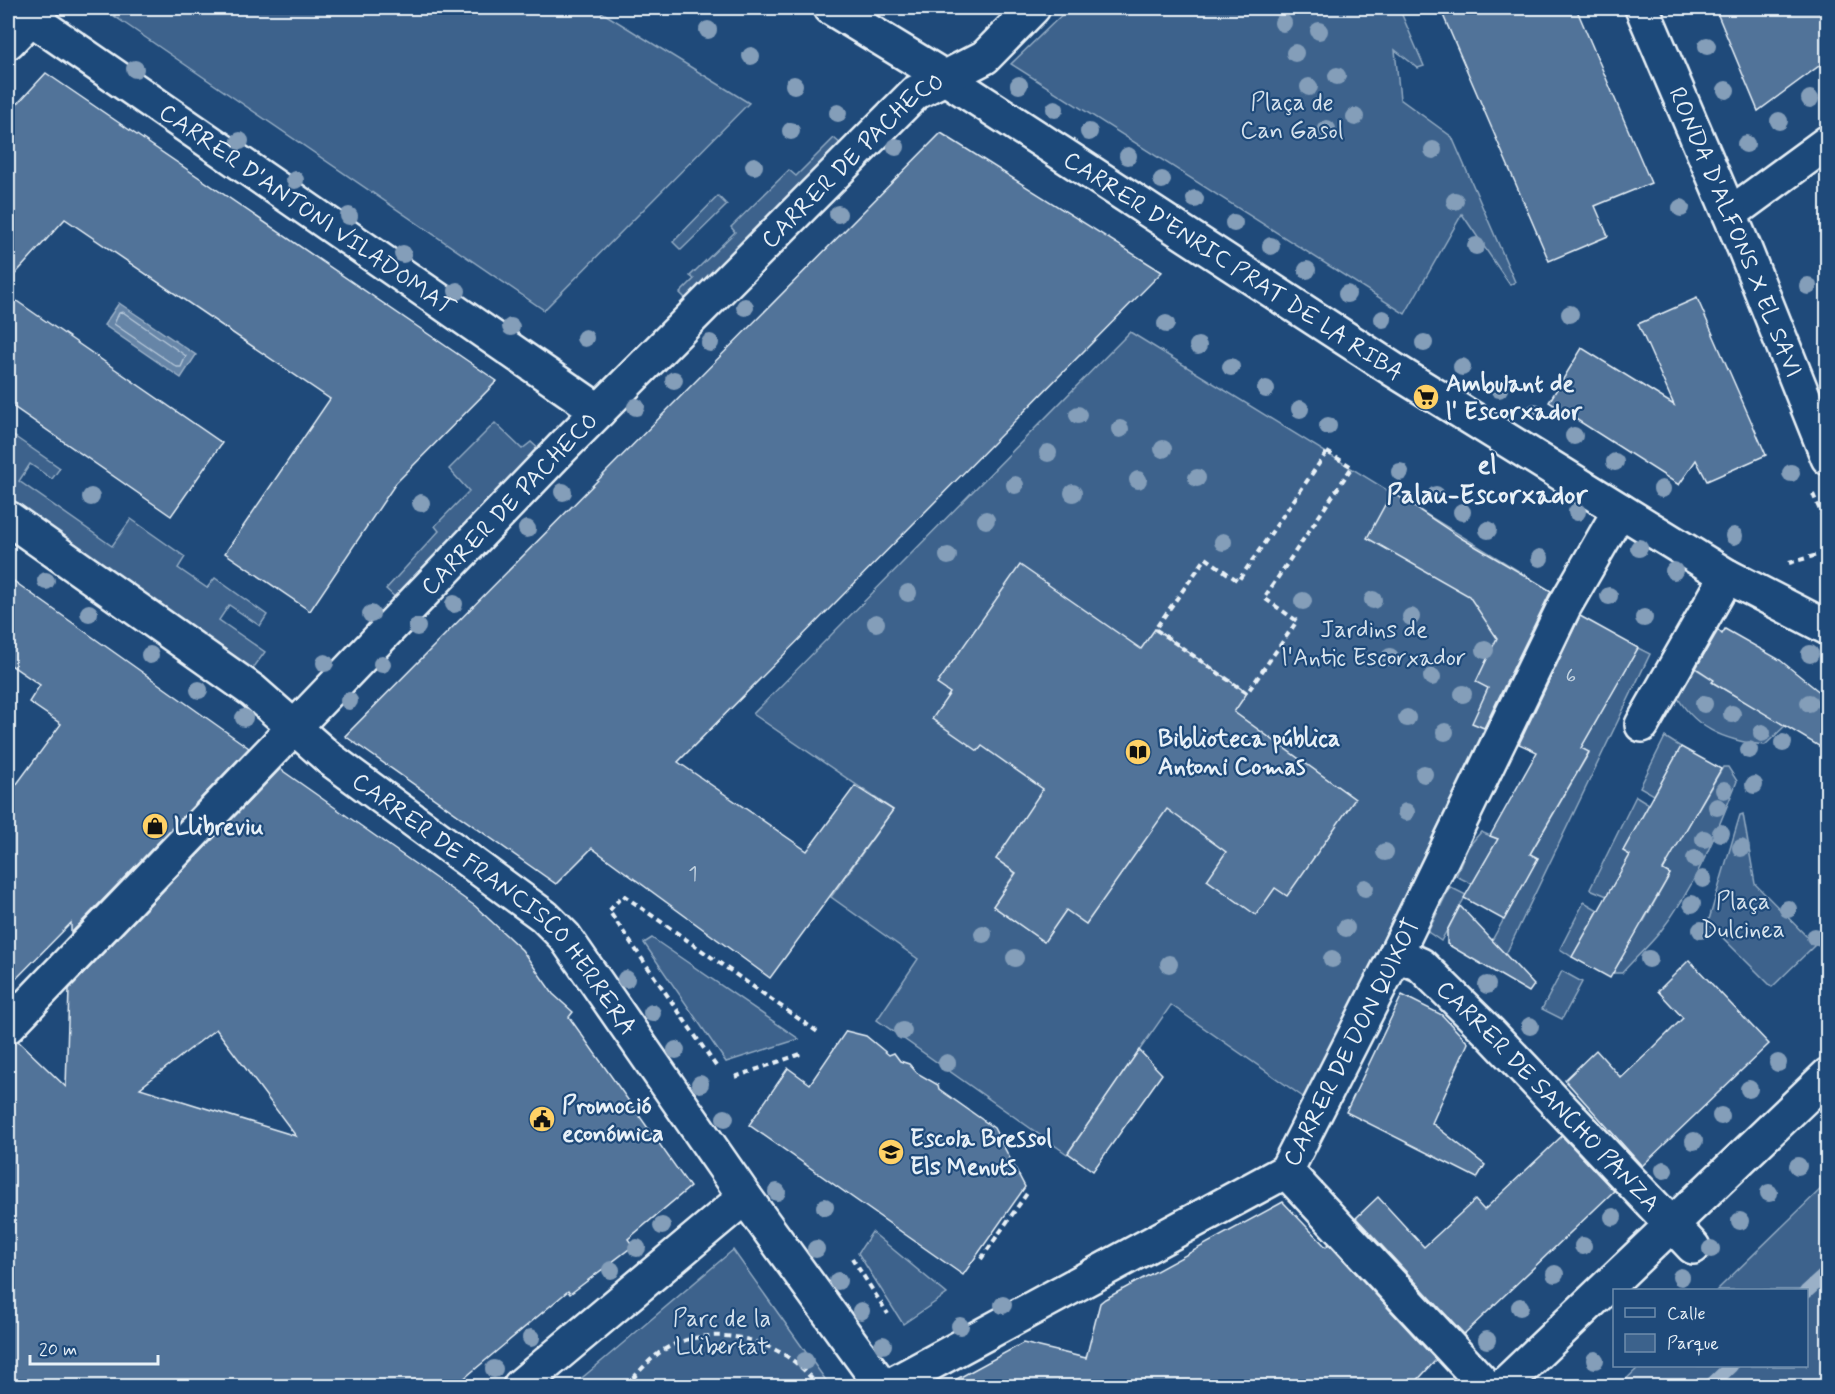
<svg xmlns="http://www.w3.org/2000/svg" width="1835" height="1394" font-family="Mynerve,sans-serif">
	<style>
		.green { fill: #3c628c; stroke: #92aac2; stroke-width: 1.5; fill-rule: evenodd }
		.water { fill: #6685a7; stroke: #9ab0c7; stroke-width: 1.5 }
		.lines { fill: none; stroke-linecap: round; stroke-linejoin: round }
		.shore { stroke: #b4c6d8; stroke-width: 1.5 }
		.stream { stroke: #9ab0c7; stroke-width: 14 }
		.building { fill: #517399; stroke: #e8f1f8; stroke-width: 1.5; fill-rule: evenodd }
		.street-casing { stroke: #e8f1f8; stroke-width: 38 }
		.secondary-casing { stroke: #e8f1f8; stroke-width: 38 }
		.path { stroke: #e8f1f8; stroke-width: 4; stroke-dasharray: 6 4.5; stroke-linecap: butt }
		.street { stroke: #1f4a7a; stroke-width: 33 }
		.secondary { stroke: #1f4a7a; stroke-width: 33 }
		.tree { fill: #849eb9 }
		.labels { text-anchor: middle; stroke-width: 4.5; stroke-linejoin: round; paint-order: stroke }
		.number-label { font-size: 21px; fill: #c2d2e0 }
		.park-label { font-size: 24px; fill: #d7e3ed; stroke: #1f4a7a }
		.street-label { font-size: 24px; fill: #e8f1f8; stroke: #1f4a7a }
		.poi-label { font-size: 24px; font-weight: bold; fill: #e8f1f8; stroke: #1f4a7a; text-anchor: start }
		.neighbourhood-label { font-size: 26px; font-weight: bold; fill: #e8f1f8; stroke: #1f4a7a }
	</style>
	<rect width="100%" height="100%" fill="#1f4a7a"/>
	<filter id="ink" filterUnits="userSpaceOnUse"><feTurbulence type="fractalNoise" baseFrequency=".0167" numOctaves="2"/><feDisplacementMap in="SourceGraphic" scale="12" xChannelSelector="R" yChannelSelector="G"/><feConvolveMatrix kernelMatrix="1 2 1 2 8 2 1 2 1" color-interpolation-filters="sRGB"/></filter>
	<g filter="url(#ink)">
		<g class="green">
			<polygon points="122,8 595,8 749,103 544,310 114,16"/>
			<polygon points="1069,8 1399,8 1424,66 1418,68 1395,50 1400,99 1452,137 1515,282 1510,285 1462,214 1405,314 1011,64"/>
			<polygon points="834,138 843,146 688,301 680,293 694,279 690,276 735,232 731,227 789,170 796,176"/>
			<polygon points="718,196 727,205 681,250 673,242"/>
			<path d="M1130,332L1551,591L1306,1099L1171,1005L1067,1154L877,1020L918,959L831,897L893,810L753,714ZM1155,629L1247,693L1086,924L1066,910L1044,942L993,906L1015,873L996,859Z"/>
			<polygon points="495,423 522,449 531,442 542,452 398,600 386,589 439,531 435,526 469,491 449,469"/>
			<polygon points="8,432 60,468 52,479 30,464 19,481 112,546 131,519 185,557 178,568 207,588 215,578 267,615 260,626 229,605 219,620 265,652 249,674 8,505"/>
			<polygon points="1638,648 1650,654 1506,954 1490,944 1538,858 1530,854 1589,753 1581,748 1606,704 1602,702 1612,693"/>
			<path d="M1685,662L1714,680L1713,683L1786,725L1765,745C1724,741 1693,728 1674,691Z"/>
			<polygon points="1665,737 1681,747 1654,795 1640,787"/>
			<path d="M1723,767H1728L1737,781C1716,834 1695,888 1660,932C1648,947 1634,959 1622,973H1613L1637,931L1639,918L1644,921L1670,874L1662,870Z"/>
			<polygon points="1636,796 1649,804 1623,851 1630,855 1607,896 1590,889"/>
			<polygon points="1743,814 1755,884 1815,945 1772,987 1708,923 1740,815"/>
			<polygon points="1481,832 1498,839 1472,884 1456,876 1468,847"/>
			<polygon points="1450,887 1466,895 1441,941 1428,932"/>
			<polygon points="1584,902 1598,910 1572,957 1560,949"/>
			<polygon points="652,938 799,1039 726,1062 644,943"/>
			<polygon points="1562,971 1582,982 1562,1019 1542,1009"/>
			<polygon points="1827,1183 1827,1386 1619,1386 1640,1366 1806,1366 1806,1290 1717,1290"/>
			<polygon points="872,1232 947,1294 903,1324 858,1253"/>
			<polygon points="733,1250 830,1386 572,1386 589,1372"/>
		</g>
		<polygon class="water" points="119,303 196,355 181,378 104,325"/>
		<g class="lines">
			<polygon class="shore" points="123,312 186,356 181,367 177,367 114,324 119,313"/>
			<g class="stream">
				<polyline points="1806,1292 1828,1272"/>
				<polyline points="1710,1386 1731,1366"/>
			</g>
		</g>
		<g class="building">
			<polygon points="1440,8 1576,8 1651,183 1595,206 1608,236 1549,261"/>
			<polygon points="1715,8 1827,8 1827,60 1758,111"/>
			<polygon points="46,73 497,381 396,483 310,611 225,553 330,399 65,219 8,282 8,114"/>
			<polygon points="941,133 1162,272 678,762 807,851 855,786 893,810 770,978 592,848 556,884 345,736"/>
			<polygon points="8,295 222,443 171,516 8,403"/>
			<polygon points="1697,298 1766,455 1707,481 1696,460 1679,485 1549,402 1582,348 1674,405 1638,324"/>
			<polygon points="1392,492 1461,538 1551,591 1484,728 1472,723 1488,688 1476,682 1497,638 1469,596 1367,538"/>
			<polygon points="1020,565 1141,649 1155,629 1247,693 1234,712 1355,799 1287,896 1275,888 1256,915 1207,880 1226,852 1167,809 1086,924 1066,910 1044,942 993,906 1016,873 996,859 1043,789 982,746 978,751 932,719 950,693 937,684"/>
			<polygon points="8,577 249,748 71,933 71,923 8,987 8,796 61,724 29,702 40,685 8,663"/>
			<polygon points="1580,616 1638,648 1581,748 1589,752 1530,854 1538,858 1504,920 1464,898 1498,839 1490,836 1537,752 1519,744"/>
			<polygon points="1725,629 1780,660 1827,698 1827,751 1712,682 1714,680 1696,668 1718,630 1722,634"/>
			<polygon points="1681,747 1721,769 1663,870 1670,874 1610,978 1572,957 1630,855 1623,851"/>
			<path d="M280,769L475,906L522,950L553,994L573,1012L569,1017L690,1187L628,1239L633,1246L570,1294L568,1291L455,1386H8V1044L18,1041L66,1087L69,989ZM216,1029L296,1136L140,1088Z"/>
			<polygon points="1460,906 1534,985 1529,992 1447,944 1447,931"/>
			<polygon points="1689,960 1769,1044 1642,1166 1565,1080 1596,1050 1621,1078 1653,1048 1683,1018 1658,991"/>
			<polygon points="1402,995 1442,1015 1468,1043 1432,1123 1485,1165 1477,1178 1346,1112"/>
			<polygon points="846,1031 866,1036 889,1055 894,1053 900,1061 909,1064 917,1073 938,1085 939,1089 994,1128 1025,1187 963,1275 749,1125 788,1068 810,1084"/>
			<polygon points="1139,1050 1162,1074 1093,1171 1068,1153"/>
			<polygon points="1562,1136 1614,1191 1464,1334 1356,1218 1378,1197 1424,1247 1475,1200 1484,1210"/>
			<polygon points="1283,1202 1326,1247 1329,1244 1436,1360 1412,1386 944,1386 1023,1343 1086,1358 1100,1303 1105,1299"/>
		</g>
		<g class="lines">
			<defs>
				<g id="street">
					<path id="s1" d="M16,8L599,411"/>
					<path id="s2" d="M831,8L944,77L1394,370L1620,510L1727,576L1828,628"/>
					<polyline points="8,42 41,8"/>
					<polyline points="1730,214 1828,142"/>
					<path id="s3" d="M8,518L253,691L330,759L544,916L565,937L745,1197L882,1386"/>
					<polyline points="1642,725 1727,576"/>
					<path id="s4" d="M1396,954L1421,965L1490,1033L1693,1247"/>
					<path id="s5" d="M8,1026L562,448L915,93L985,57L1033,8"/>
					<polyline points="1286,1171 1486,1386"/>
					<polyline points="520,1386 745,1197"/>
					<path id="s6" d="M889,1386L1286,1171L1396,954L1564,607L1620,510"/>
				</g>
				<g id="secondary">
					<path id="s7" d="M1642,8L1745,250L1828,458"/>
					<polyline points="1503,1386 1828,1075"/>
				</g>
			</defs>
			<use href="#street" class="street-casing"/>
			<use href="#secondary" class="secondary-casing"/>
			<g class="path">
				<polygon points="1327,452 1352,467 1264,598 1297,621 1247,693 1155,629 1206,558 1238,581"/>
				<polyline points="1813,494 1828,529"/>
				<polyline points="1789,563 1828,552"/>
				<polyline points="716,1066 609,911 623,895 819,1033"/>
				<polyline points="735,1077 803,1053"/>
				<polyline points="852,1258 888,1314"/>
				<polyline points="981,1259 1028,1192"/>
				<polyline points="587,1381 596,1386"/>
				<path d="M626,1386C636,1375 647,1362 659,1353C707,1319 786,1338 817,1386"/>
			</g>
			<use href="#street" class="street"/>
			<use href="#secondary" class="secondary"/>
		</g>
		<g class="tree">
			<circle cx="1283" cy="23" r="9"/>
			<circle cx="708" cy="30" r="9"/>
			<circle cx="1319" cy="31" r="9"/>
			<circle cx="1707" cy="46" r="9"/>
			<circle cx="1295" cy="53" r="9"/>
			<circle cx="751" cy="56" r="9"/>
			<circle cx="135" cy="69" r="9"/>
			<circle cx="1337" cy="76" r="9"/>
			<circle cx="794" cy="85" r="9"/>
			<circle cx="1019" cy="85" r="9"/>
			<circle cx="1309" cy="87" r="9"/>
			<circle cx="1726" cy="90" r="9"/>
			<circle cx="1810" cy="99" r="9"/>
			<circle cx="1055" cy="109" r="9"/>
			<circle cx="838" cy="113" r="9"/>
			<circle cx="1355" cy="117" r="9"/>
			<circle cx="1779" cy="121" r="9"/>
			<circle cx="1327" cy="129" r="9"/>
			<circle cx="791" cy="131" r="9"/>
			<circle cx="1089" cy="132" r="9"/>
			<circle cx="240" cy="141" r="9"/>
			<circle cx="1746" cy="144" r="9"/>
			<circle cx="896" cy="147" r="9"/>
			<circle cx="1433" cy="150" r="9"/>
			<circle cx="1128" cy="156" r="9"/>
			<circle cx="754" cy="166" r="9"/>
			<circle cx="295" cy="180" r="9"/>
			<circle cx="1162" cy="180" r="9"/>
			<circle cx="1195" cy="199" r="9"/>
			<circle cx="1455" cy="201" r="9"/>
			<circle cx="1681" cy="208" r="9"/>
			<circle cx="838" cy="214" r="9"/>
			<circle cx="349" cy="216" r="9"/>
			<circle cx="1234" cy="223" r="9"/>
			<circle cx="1271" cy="246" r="9"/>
			<circle cx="1476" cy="246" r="9"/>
			<circle cx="403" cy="254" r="9"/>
			<circle cx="1307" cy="270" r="9"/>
			<circle cx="1808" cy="286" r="9"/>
			<circle cx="457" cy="291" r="9"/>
			<circle cx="1347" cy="294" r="9"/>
			<circle cx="745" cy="307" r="9"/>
			<circle cx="1570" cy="314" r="9"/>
			<circle cx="1383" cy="319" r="9"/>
			<circle cx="1166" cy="324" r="9"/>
			<circle cx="511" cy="327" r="9"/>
			<circle cx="585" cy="338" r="9"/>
			<circle cx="710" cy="343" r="9"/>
			<circle cx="1424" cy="343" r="9"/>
			<circle cx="1198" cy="346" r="9"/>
			<circle cx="1231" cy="367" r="9"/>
			<circle cx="1462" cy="367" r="9"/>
			<circle cx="674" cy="380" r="9"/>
			<circle cx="1266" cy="389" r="9"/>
			<circle cx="1499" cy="389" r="9"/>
			<circle cx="636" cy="407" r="9"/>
			<circle cx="1300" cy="409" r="9"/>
			<circle cx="1535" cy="412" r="9"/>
			<circle cx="1078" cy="415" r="9"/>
			<circle cx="1328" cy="426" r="9"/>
			<circle cx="1120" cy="429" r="9"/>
			<circle cx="1574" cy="436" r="9"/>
			<circle cx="1163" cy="449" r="9"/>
			<circle cx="1048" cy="453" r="9"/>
			<circle cx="1615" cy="462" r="9"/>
			<circle cx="1400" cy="472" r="9"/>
			<circle cx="1791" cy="473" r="9"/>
			<circle cx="1197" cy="478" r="9"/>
			<circle cx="1138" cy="480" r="9"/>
			<circle cx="1015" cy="485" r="9"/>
			<circle cx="1662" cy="489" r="9"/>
			<circle cx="563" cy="492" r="9"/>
			<circle cx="1073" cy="493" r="9"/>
			<circle cx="1436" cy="495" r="9"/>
			<circle cx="91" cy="497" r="9"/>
			<circle cx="421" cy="503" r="9"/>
			<circle cx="1462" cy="512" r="9"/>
			<circle cx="1577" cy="512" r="9"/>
			<circle cx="986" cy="520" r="9"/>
			<circle cx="527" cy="529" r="9"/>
			<circle cx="1488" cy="530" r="9"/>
			<circle cx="1734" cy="536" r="9"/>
			<circle cx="1223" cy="542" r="9"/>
			<circle cx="1639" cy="548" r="9"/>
			<circle cx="948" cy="556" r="9"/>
			<circle cx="1540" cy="558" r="9"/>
			<circle cx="1674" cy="571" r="9"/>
			<circle cx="46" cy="581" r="9"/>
			<circle cx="908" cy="593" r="9"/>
			<circle cx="1609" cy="596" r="9"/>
			<circle cx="1373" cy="600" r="9"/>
			<circle cx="1303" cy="601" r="9"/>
			<circle cx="454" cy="604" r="9"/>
			<circle cx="89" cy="613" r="9"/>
			<circle cx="371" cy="614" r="9"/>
			<circle cx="1411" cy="617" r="9"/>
			<circle cx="1644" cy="618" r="9"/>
			<circle cx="876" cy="623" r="9"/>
			<circle cx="417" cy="627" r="9"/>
			<circle cx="1485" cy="650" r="9"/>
			<circle cx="1810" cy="654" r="9"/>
			<circle cx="150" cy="655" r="9"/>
			<circle cx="1390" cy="657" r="9"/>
			<circle cx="325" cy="663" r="9"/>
			<circle cx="382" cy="664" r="9"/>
			<circle cx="1432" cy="677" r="9"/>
			<circle cx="199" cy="690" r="9"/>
			<circle cx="1463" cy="694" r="9"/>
			<circle cx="349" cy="701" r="9"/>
			<circle cx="1809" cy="703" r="9"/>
			<circle cx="1704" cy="704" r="9"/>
			<circle cx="1732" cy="714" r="9"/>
			<circle cx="244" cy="718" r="9"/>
			<circle cx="1407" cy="718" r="9"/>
			<circle cx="1445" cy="732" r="9"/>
			<circle cx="1762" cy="733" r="9"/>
			<circle cx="1783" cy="743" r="9"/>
			<circle cx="1749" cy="750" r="9"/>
			<circle cx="1424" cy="774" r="9"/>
			<circle cx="1754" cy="785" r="9"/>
			<circle cx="1724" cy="790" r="9"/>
			<circle cx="1717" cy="807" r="9"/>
			<circle cx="1406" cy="812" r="9"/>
			<circle cx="1721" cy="833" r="9"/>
			<circle cx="1704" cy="839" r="9"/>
			<circle cx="1741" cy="848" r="9"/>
			<circle cx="1385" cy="852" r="9"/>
			<circle cx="1695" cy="859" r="9"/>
			<circle cx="1703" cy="879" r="9"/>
			<circle cx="1365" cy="888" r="9"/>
			<circle cx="1692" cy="904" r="9"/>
			<circle cx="1788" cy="909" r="9"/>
			<circle cx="1346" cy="928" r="9"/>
			<circle cx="1701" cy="930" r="9"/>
			<circle cx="983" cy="934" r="9"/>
			<circle cx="1815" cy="937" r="9"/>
			<circle cx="1015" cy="958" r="9"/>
			<circle cx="1332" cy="959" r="9"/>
			<circle cx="1649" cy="959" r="9"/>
			<circle cx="1169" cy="964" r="9"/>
			<circle cx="626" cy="979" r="9"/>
			<circle cx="1487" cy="985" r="9"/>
			<circle cx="652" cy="1013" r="9"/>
			<circle cx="1530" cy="1026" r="9"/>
			<circle cx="903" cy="1031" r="9"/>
			<circle cx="676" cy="1050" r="9"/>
			<circle cx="947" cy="1063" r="9"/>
			<circle cx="1778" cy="1063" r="9"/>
			<circle cx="700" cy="1084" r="9"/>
			<circle cx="1749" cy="1089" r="9"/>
			<circle cx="1721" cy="1116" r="9"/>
			<circle cx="725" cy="1118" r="9"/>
			<circle cx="1694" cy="1141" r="9"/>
			<circle cx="1798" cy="1166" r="9"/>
			<circle cx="1664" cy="1170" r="9"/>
			<circle cx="777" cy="1192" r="9"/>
			<circle cx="1769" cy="1193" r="9"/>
			<circle cx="825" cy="1207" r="9"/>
			<circle cx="1613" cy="1217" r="9"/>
			<circle cx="1740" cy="1221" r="9"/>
			<circle cx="662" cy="1226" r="9"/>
			<circle cx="1583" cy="1246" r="9"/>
			<circle cx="637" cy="1248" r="9"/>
			<circle cx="816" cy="1249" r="9"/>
			<circle cx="1711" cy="1249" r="9"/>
			<circle cx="611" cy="1270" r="9"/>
			<circle cx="1555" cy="1274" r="9"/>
			<circle cx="1681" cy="1277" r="9"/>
			<circle cx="838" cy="1281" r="9"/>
			<circle cx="1003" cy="1305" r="9"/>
			<circle cx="1520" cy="1307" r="9"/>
			<circle cx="861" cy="1311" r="9"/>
			<circle cx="960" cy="1326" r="9"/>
			<circle cx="531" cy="1338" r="9"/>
			<circle cx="1487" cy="1340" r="9"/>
			<circle cx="883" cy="1345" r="9"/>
			<circle cx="1595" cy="1360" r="9"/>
			<circle cx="805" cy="1361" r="9"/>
			<circle cx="494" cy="1369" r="9"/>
		</g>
	</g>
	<defs>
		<symbol id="supermarket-disc" viewBox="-11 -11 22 22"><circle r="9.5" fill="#ffd166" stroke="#1f4a7a"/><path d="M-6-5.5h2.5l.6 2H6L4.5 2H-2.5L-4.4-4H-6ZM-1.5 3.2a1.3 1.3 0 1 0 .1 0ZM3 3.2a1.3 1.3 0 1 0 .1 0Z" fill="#111"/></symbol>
		<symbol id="library-disc" viewBox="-11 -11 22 22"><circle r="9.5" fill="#ffd166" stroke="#1f4a7a"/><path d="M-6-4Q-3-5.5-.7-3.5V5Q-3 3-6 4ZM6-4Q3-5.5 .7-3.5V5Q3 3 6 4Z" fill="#111"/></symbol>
		<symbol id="shop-disc" viewBox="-11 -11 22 22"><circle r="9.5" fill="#ffd166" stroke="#1f4a7a"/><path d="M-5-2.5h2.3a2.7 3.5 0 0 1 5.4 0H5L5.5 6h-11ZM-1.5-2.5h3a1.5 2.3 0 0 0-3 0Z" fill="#111"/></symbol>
		<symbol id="civic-disc" viewBox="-11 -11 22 22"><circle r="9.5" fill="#ffd166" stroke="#1f4a7a"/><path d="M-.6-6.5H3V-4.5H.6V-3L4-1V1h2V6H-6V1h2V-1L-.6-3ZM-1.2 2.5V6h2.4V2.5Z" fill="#111"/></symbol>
		<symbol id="school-disc" viewBox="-11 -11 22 22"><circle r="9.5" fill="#ffd166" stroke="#1f4a7a"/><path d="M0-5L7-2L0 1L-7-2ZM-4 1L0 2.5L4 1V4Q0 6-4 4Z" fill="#111"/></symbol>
	</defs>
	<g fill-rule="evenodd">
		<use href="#supermarket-disc" x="1411" y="382" width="30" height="30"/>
		<use href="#library-disc" x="1123" y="737" width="30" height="30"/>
		<use href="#shop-disc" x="140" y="811" width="30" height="30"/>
		<use href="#civic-disc" x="527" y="1104" width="30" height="30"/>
		<use href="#school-disc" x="876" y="1137" width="30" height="30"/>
	</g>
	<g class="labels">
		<g class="number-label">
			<text x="1571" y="682">6</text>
			<text x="693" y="880">1</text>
		</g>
		<g class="park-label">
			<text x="1292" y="110">Plaça de<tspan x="1292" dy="28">Can Gasol</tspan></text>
			<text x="1374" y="637">Jardins de<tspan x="1374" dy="28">l'Antic Escorxador</tspan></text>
			<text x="1743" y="909">Plaça<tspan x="1743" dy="28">Dulcinea</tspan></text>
			<text x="722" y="1326">Parc de la<tspan x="722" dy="28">Llibertat</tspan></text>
		</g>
		<g class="street-label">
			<text dy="8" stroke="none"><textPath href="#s5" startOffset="1210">CARRER DE PACHECO</textPath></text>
			<text dy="8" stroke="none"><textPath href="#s1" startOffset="354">CARRER D'ANTONI VILADOMAT</textPath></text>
			<text dy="8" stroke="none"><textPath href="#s7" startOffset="243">RONDA D'ALFONS X EL SAVI</textPath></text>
			<text dy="8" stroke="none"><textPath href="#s2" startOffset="478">CARRER D'ENRIC PRAT DE LA RIBA</textPath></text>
			<text dy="8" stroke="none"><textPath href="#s5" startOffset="724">CARRER DE PACHECO</textPath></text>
			<text dy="8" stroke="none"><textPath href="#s3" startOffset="624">CARRER DE FRANCISCO HERRERA</textPath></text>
			<text dy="8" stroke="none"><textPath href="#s6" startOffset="596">CARRER DE DON QUIXOT</textPath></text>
			<text dy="8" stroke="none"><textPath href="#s4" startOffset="210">CARRER DE SANCHO PANZA</textPath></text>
		</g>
		<g class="poi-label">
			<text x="1446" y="391">Ambulant de<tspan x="1446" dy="28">l' Escorxador</tspan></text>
			<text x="1158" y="746">Biblioteca pública<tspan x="1158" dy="28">Antoni Comas</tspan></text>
			<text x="174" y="834">Llibreviu</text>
			<text x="562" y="1113">Promoció<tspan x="562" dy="28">económica</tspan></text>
			<text x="910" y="1146">Escola Bressol<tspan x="910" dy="28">Els Menuts</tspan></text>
		</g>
		<g class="neighbourhood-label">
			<text x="1487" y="473">el<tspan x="1487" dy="30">Palau-Escorxador</tspan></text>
		</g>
	</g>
	<rect width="1835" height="1394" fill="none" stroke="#1f4a7a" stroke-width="30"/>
	<rect x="15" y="15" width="1805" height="1364" fill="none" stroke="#e8f1f8" stroke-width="2" filter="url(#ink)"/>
	<rect x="1613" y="1289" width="195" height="78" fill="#1f4a7a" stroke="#6f8dac" stroke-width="1.5"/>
	<rect x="1625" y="1308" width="30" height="9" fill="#1f4a7a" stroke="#6f8dac" stroke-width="1.5"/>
	<text x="1667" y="1319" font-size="18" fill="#e8f1f8">Calle</text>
	<rect x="1625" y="1334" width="30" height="18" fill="#3c628c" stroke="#6f8dac" stroke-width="1.5"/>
	<text x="1667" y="1349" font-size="18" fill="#e8f1f8">Parque</text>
	<path d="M30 1355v9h128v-9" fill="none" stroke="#e8f1f8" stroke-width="3"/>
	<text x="39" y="1355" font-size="18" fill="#e8f1f8" stroke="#1f4a7a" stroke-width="4.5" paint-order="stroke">20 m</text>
</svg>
